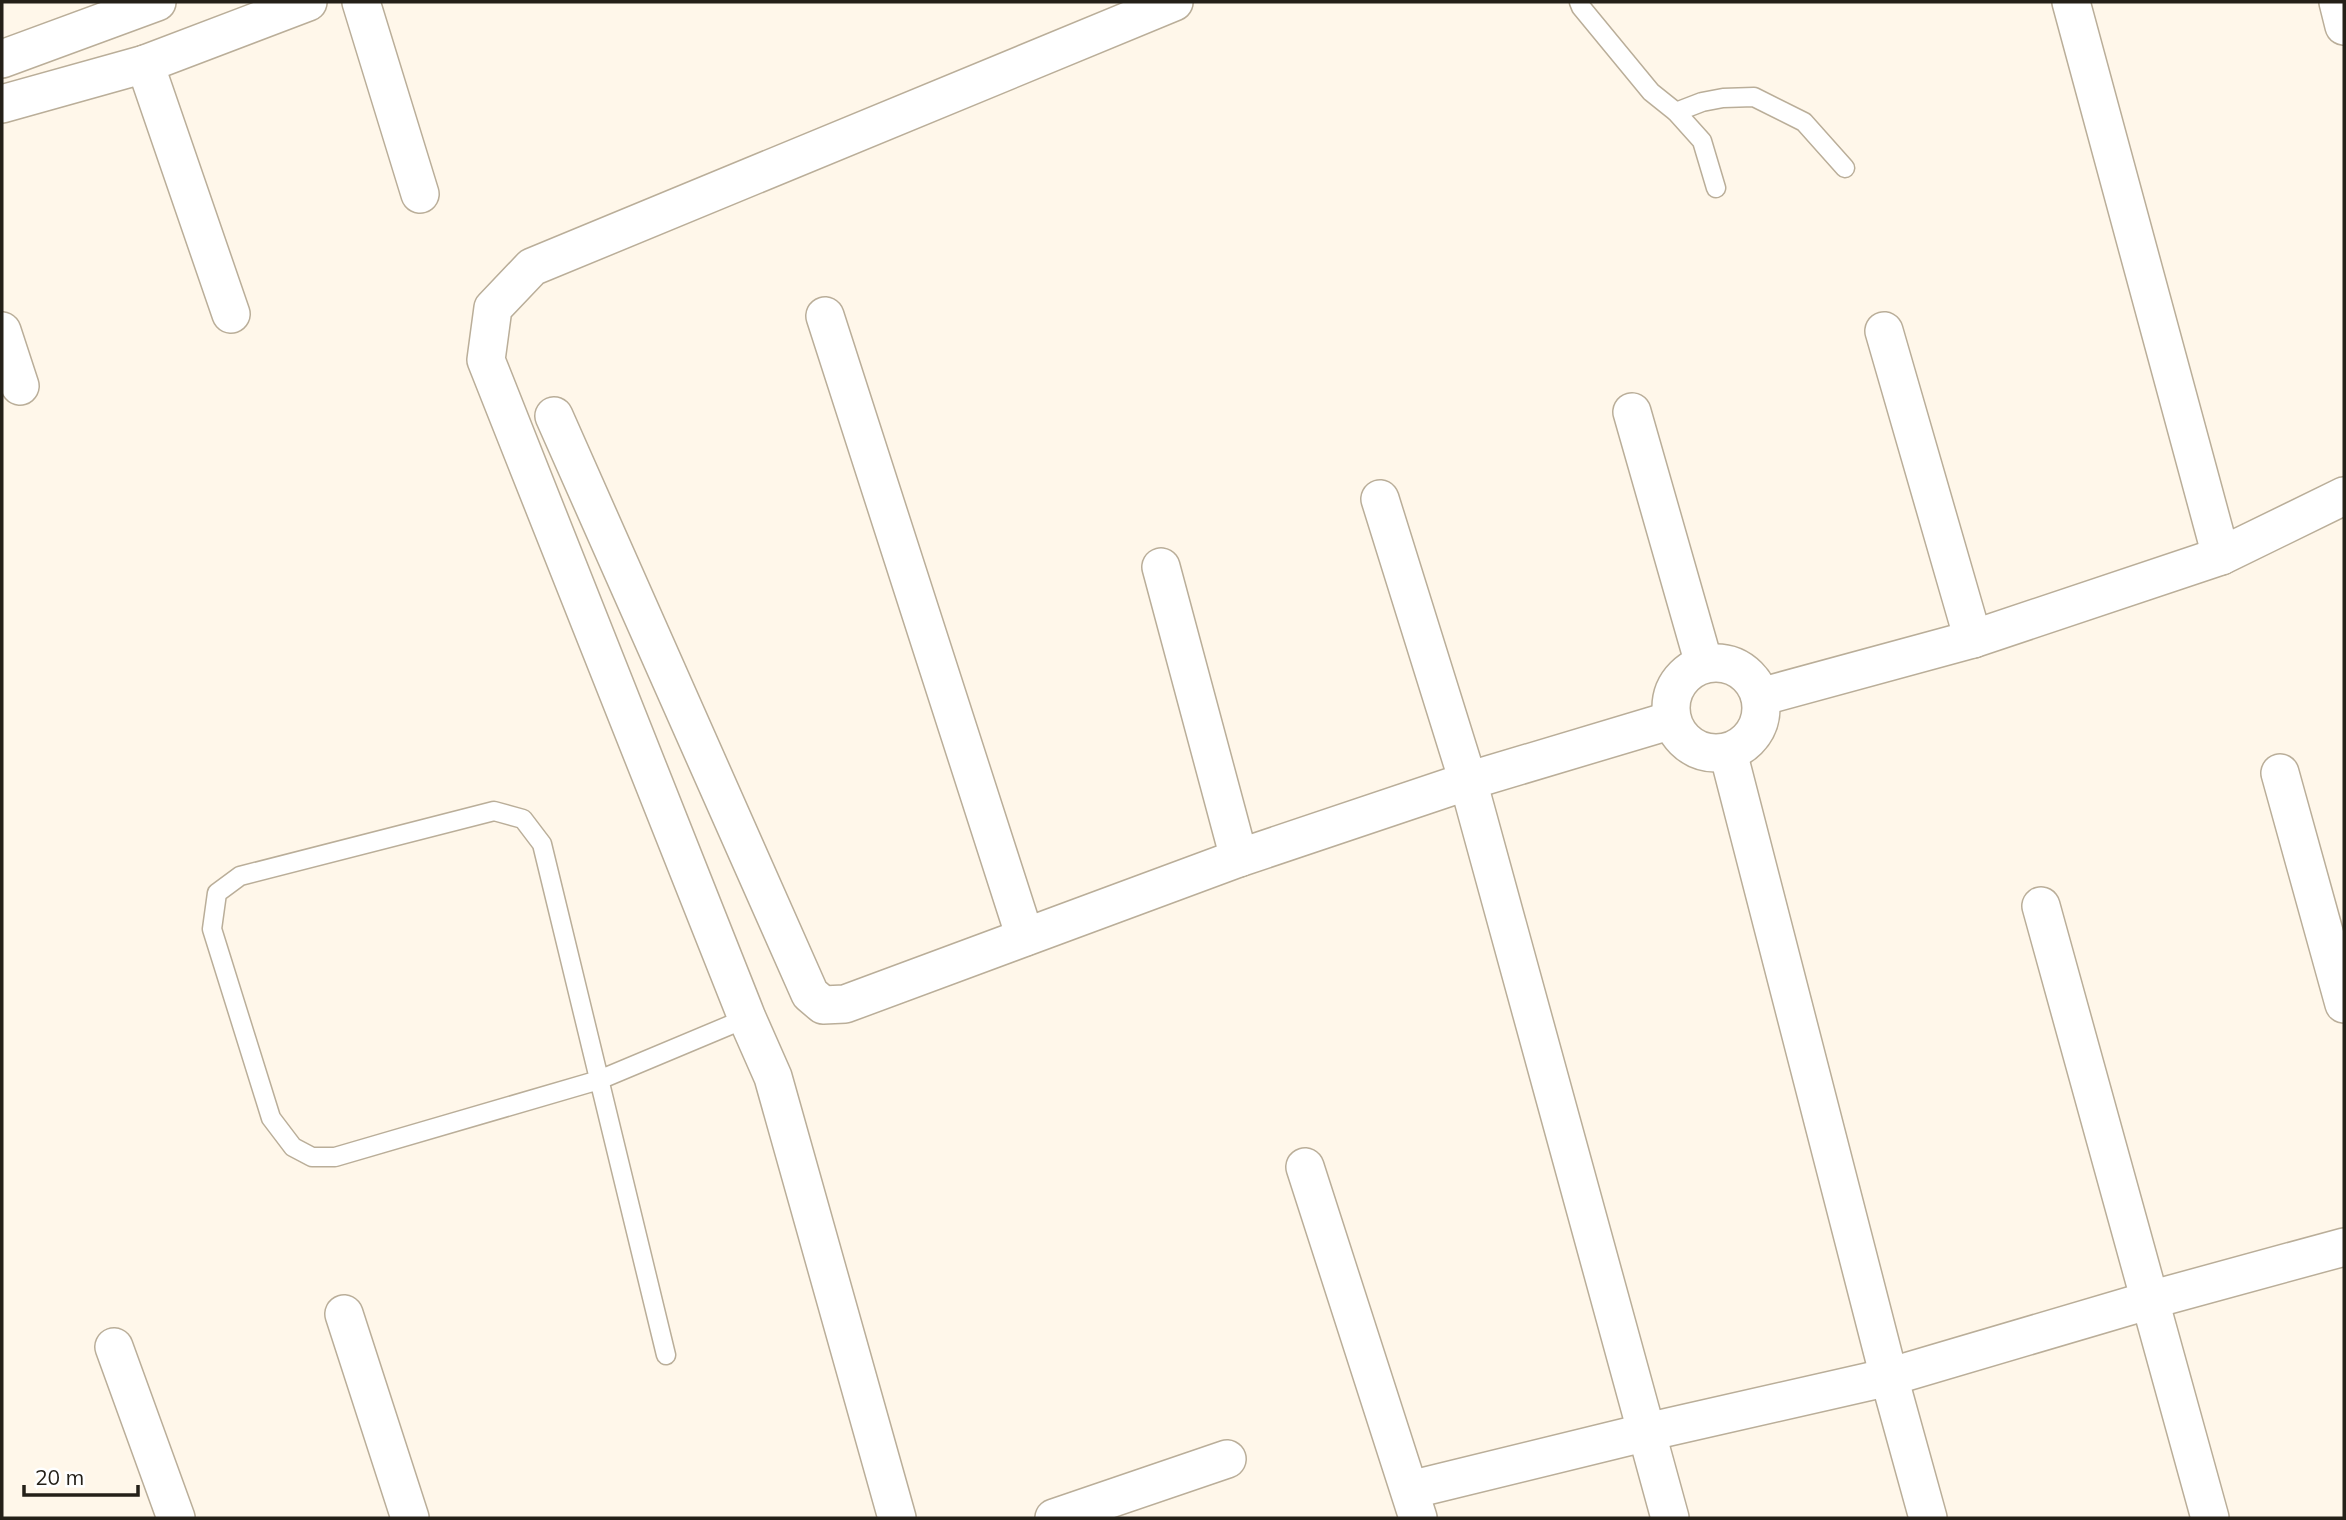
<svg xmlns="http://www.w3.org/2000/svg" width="2346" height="1520" font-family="Mulish,sans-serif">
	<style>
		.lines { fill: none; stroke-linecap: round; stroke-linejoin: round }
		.lane-casing { stroke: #baae99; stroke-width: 21 }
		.street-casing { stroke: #baae99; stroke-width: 40 }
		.lane { stroke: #fff; stroke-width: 18 }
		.street { stroke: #fff; stroke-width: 37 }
	</style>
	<rect width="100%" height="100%" fill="#fff7ea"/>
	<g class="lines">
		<defs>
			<g id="lane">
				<polyline points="1579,2 1581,7 1651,92 1676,112 1702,141 1716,188"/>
				<polyline points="1676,112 1702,102 1723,98 1754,97 1804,122 1845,168"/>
				<polyline points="666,1355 542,844 523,819 494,811 240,876 217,893 212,929 271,1118 293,1147 312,1157 335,1157 599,1080 747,1018"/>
			</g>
			<g id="street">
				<polyline points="361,2 420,194"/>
				<polyline points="2071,2 2221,556"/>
				<polyline points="2338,2 2344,26"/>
				<polyline points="2,59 157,2"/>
				<polyline points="145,64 231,314"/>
				<polyline points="2,104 145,64 308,2"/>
				<polyline points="825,316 1025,937"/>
				<polyline points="2,331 20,386"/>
				<polyline points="1884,331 1973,639"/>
				<polyline points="1632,412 1704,664"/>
				<polyline points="554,416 810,994 823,1005 845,1004 1239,858 1468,781 1672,720"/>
				<polyline points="1380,499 1468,781 1670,1518"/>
				<polyline points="1161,567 1239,858"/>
				<circle cx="1716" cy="708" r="45"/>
				<polyline points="1760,697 1973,639 2221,556 2344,496"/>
				<polyline points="1728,752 1889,1377 1928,1518"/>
				<polyline points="2280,773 2344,1004"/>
				<polyline points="2041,906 2210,1518"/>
				<polyline points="1305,1167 1418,1518"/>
				<polyline points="344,1314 410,1518"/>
				<polyline points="114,1347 176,1518"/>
				<polyline points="1410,1490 1647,1432 1889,1377 2150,1300 2344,1247"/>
				<polyline points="897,1518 773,1077 747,1018 486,360 493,308 532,267 1174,2"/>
				<polyline points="1054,1518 1227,1459"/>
			</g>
		</defs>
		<use href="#lane" class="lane-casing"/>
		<use href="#street" class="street-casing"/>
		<use href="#lane" class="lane"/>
		<use href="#street" class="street"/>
	</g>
	<rect width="2346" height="1520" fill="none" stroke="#242018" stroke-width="7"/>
	<path d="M24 1485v10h114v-10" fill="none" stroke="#242018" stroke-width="3.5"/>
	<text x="35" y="1485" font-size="21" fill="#242018" stroke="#ffffff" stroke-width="5" paint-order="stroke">20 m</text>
</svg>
